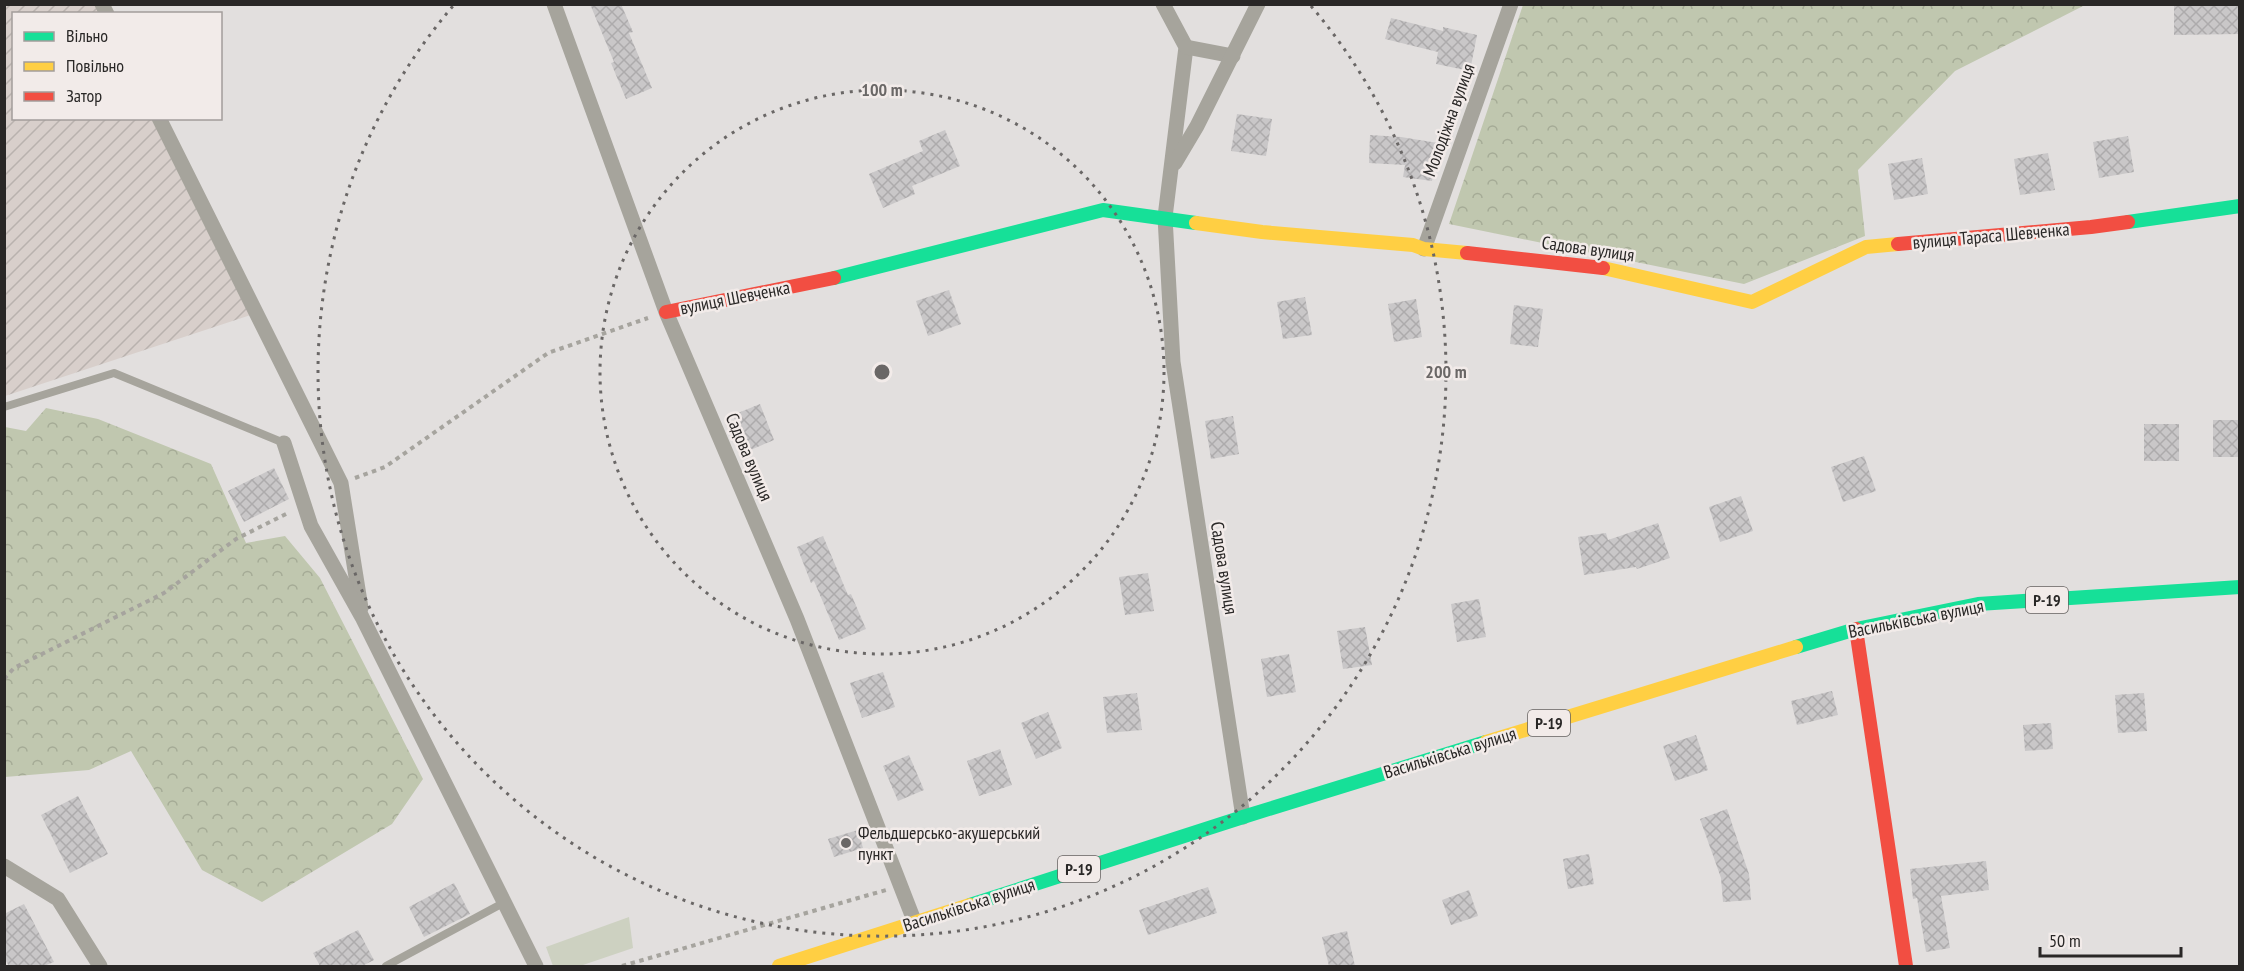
<svg xmlns="http://www.w3.org/2000/svg" width="2244" height="971" font-family="'PT Sans Narrow',sans-serif">
	<style>
		.industrial { fill: url(#industrial-furrows) }
		.forest { fill: url(#forest-crowns) }
		.green { fill: #cdd1c1 }
		.building { fill: url(#building-cross-hatch) }
		.lines { fill: none; stroke-linecap: round; stroke-linejoin: round }
		.path { stroke: #a6a49e; stroke-width: 4; stroke-dasharray: 4.5 4.5; stroke-linecap: butt }
		.lane { stroke: #a6a49c; stroke-width: 8 }
		.street { stroke: #a6a49c; stroke-width: 15 }
		.fast { stroke: #16e098; stroke-width: 14 }
		.slow { stroke: #ffcf43; stroke-width: 14 }
		.jam { stroke: #f24e42; stroke-width: 14 }
		.ring { fill: none; stroke: #6a6766; stroke-width: 3; stroke-dasharray: 3 6 }
		.poi-dot { fill: #6a6766; stroke: #f2ebe9; stroke-width: 2 }
		.labels { text-anchor: middle; stroke-width: 5; stroke-linejoin: round; paint-order: stroke }
		.shield { fill: #f2ebe9; stroke: #656260; stroke-width: 1.5 }
		.shield-label { font-size: 16px; font-weight: bold; fill: #292726 }
		.street-label { font-size: 18px; fill: #292726; stroke: #f2ebe9 }
		.poi-label { font-size: 18px; fill: #292726; stroke: #f2ebe9; text-anchor: start }
		.centre { fill: #6a6766; stroke: #f2ebe9; stroke-width: 3 }
		.ring-label { font-size: 18px; text-anchor: middle; font-weight: bold; fill: #6a6766; stroke: #f2ebe9; stroke-width: 5; stroke-linejoin: round; paint-order: stroke }
	</style>
	<defs>
		<pattern id="industrial-furrows" width="10" height="10" patternUnits="userSpaceOnUse" patternTransform="scale(1.5)"><rect width="10" height="10" fill="#d8cfcb"/><path d="M-1 1l2-2M0 10L10 0M9 11l2-2" fill="none" stroke="#b9b2ae"/></pattern>
		<pattern id="forest-crowns" width="20" height="18" patternUnits="userSpaceOnUse" patternTransform="scale(1.5)"><rect width="20" height="18" fill="#c0c7af"/><path d="M2 6a3 3 0 1 1 6 0M12 15a3 3 0 1 1 6 0" fill="none" stroke="#a5ab96"/></pattern>
		<pattern id="building-cross-hatch" width="8" height="8" patternUnits="userSpaceOnUse" patternTransform="scale(1.5)"><rect width="8" height="8" fill="#c9c7c8"/><path d="M0 0l8 8M0 8l8-8" fill="none" stroke="#adabac"/></pattern>
	</defs>
	<rect width="100%" height="100%" fill="#e2dfde"/>
	<polygon class="industrial" points="4,5 102,5 107,13 14,14 14,118 159,119 257,313 5,396"/>
	<g class="forest">
		<polygon points="1523,5 2085,5 1955,71 1858,170 1865,236 1744,284 1449,224"/>
		<polygon points="46,408 98,419 211,464 246,543 285,536 320,578 423,779 392,824 262,902 202,870 131,751 89,770 5,777 5,427 26,431"/>
	</g>
	<polygon class="green" points="629,917 633,948 580,966 553,966 546,947"/>
	<g class="building">
		<polygon points="590,4 621,4 633,32 629,33 652,88 626,99 611,63 614,62"/>
		<polygon points="2240,5 2240,34 2174,35 2174,6"/>
		<polygon points="1391,18 1443,31 1443,27 1477,35 1470,71 1436,64 1438,52 1385,39"/>
		<polygon points="1237,114 1272,119 1266,156 1231,151"/>
		<polygon points="945,130 960,166 912,186 915,194 883,208 869,174 923,151 919,141"/>
		<polygon points="1370,135 1401,137 1438,143 1432,181 1403,177 1405,165 1369,163"/>
		<polygon points="2128,136 2134,172 2099,178 2093,142"/>
		<polygon points="2048,153 2055,190 2020,195 2014,159"/>
		<polygon points="1922,158 1928,194 1894,200 1888,164"/>
		<polygon points="949,290 961,324 928,336 916,301"/>
		<polygon points="1305,297 1312,335 1283,339 1277,302"/>
		<polygon points="1416,299 1422,337 1394,342 1388,304"/>
		<polygon points="1514,305 1543,309 1538,347 1510,344"/>
		<polygon points="760,404 774,440 748,451 733,415"/>
		<polygon points="1233,416 1239,454 1211,459 1205,421"/>
		<rect x="2213" y="420" width="27" height="37"/>
		<rect x="2144" y="424" width="35" height="37"/>
		<polygon points="1864,456 1876,491 1843,502 1831,467"/>
		<polygon points="274,468 289,499 244,522 228,491"/>
		<polygon points="1741,496 1753,531 1720,542 1709,507"/>
		<polygon points="1658,523 1670,558 1637,569 1636,567 1584,575 1578,537 1606,533 1608,540"/>
		<polygon points="823,536 848,595 851,594 866,629 839,640 814,581 811,583 797,547"/>
		<polygon points="1148,573 1154,611 1125,615 1119,577"/>
		<polygon points="1479,599 1486,637 1457,642 1451,604"/>
		<polygon points="1365,627 1372,665 1343,669 1337,631"/>
		<polygon points="1289,654 1296,692 1267,697 1261,659"/>
		<polygon points="883,672 895,707 862,718 850,683"/>
		<polygon points="1832,691 1838,715 1797,725 1791,701"/>
		<polygon points="1137,693 1142,730 1107,733 1103,697"/>
		<polygon points="2144,693 2147,731 2118,733 2115,695"/>
		<polygon points="1048,712 1062,748 1036,759 1021,723"/>
		<polygon points="2051,723 2053,749 2025,751 2023,725"/>
		<polygon points="1696,735 1708,770 1675,781 1663,746"/>
		<polygon points="1000,749 1012,785 979,796 967,761"/>
		<polygon points="909,755 924,790 898,801 883,766"/>
		<polygon points="78,796 108,854 70,873 41,815"/>
		<polygon points="1727,809 1749,874 1751,900 1723,902 1721,878 1700,819"/>
		<polygon points="858,830 863,848 834,857 828,839"/>
		<polygon points="1589,854 1594,884 1568,889 1563,859"/>
		<polygon points="1986,861 1989,890 1941,896 1950,948 1926,952 1917,898 1913,899 1910,869"/>
		<polygon points="454,883 470,914 424,937 409,907"/>
		<polygon points="1208,887 1217,913 1148,935 1139,910"/>
		<polygon points="1469,890 1478,916 1451,925 1442,900"/>
		<polygon points="24,904 54,962 44,966 9,966 4,958 4,914"/>
		<polygon points="358,930 374,960 362,966 320,966 313,953"/>
		<polygon points="1347,931 1355,966 1329,966 1322,937"/>
	</g>
	<g class="lines">
		<g class="path">
			<polyline points="355,478 385,467 548,353 648,318"/>
			<polyline points="4,679 14,668 164,593 236,539 290,512"/>
			<polyline points="622,966 886,890"/>
		</g>
		<g class="lane">
			<polyline points="4,407 114,373 284,443"/>
			<polyline points="386,966 505,902"/>
		</g>
		<g class="street">
			<polyline points="102,4 107,14"/>
			<polyline points="554,4 666,312 797,619 915,923"/>
			<polyline points="1163,4 1186,47 1165,217 1173,362 1243,817"/>
			<polyline points="1186,47 1233,56"/>
			<polyline points="159,118 341,483 361,608"/>
			<polyline points="1175,163 1197,126 1258,4"/>
			<polyline points="1424,249 1511,4"/>
			<polyline points="284,443 311,526 362,617 536,966"/>
			<polyline points="4,866 58,899 100,966"/>
		</g>
		<g class="fast">
			<polyline points="2128,222 2240,206"/>
			<polyline points="834,278 1103,210 1196,223"/>
			<polyline points="1796,647 1856,629 1978,604 2240,587"/>
			<polyline points="970,905 1243,817 1486,742"/>
		</g>
		<g class="slow">
			<polyline points="1196,223 1262,232 1413,245 1424,249 1467,253"/>
			<polyline points="1603,268 1752,302 1866,247 1898,244"/>
			<polyline points="1486,742 1796,647"/>
			<polyline points="779,966 970,905"/>
		</g>
		<g class="jam">
			<polyline points="1898,244 2091,227 2128,222"/>
			<polyline points="1467,253 1603,268"/>
			<polyline points="666,312 834,278"/>
			<polyline points="1856,629 1906,966"/>
		</g>
	</g>
	<g class="ring">
		<circle cx="882" cy="372" r="282"/>
		<path d="M1311 6A564 564 0 1 1 453 6"/>
	</g>
	<circle class="poi-dot" cx="846" cy="843" r="6"/>
	<g class="labels">
		<g class="shield">
			<rect x="2026" y="587" width="42" height="26" rx="4.5"/>
			<rect x="1528" y="710" width="42" height="26" rx="4.5"/>
			<rect x="1058" y="856" width="42" height="26" rx="4.5"/>
		</g>
		<g class="shield-label">
			<text x="2047" y="606">Р-19</text>
			<text x="1549" y="729">Р-19</text>
			<text x="1079" y="875">Р-19</text>
		</g>
		<g class="street-label">
			<text transform="translate(1449 120) rotate(-70)" y="6">Молодіжна вулиця</text>
			<text transform="translate(1991 236) rotate(-5)" y="6">вулиця Тараса Шевченка</text>
			<text transform="translate(1588 249) rotate(8)" y="6">Садова вулиця</text>
			<text transform="translate(735 298) rotate(-11)" y="6">вулиця Шевченка</text>
			<text transform="translate(749 457) rotate(67)" y="6">Садова вулиця</text>
			<text transform="translate(1224 568) rotate(81)" y="6">Садова вулиця</text>
			<text transform="translate(1916 619) rotate(-11)" y="6">Васильківська вулиця</text>
			<text transform="translate(1450 753) rotate(-17)" y="6">Васильківська вулиця</text>
			<text transform="translate(969 905) rotate(-18)" y="6">Васильківська вулиця</text>
		</g>
		<g class="poi-label">
			<text x="858" y="839">Фельдшерсько-акушерський<tspan x="858" dy="21">пункт</tspan></text>
		</g>
	</g>
	<circle cx="882" cy="372" r="9" class="centre"/>
	<g class="ring-label">
		<text x="882" y="96">100 m</text>
		<text x="1446" y="378">200 m</text>
	</g>
	<rect width="2244" height="971" fill="none" stroke="#292726" stroke-width="12"/>
	<rect x="12" y="12" width="210" height="108" fill="#f2ebe9" stroke="#a29d9b" stroke-width="1.5"/>
	<rect x="24" y="32" width="30" height="9" fill="#16e098" stroke="#a29d9b" stroke-width="1.5"/>
	<text x="66" y="42" font-size="18" fill="#292726">Вільно</text>
	<rect x="24" y="62" width="30" height="9" fill="#ffcf43" stroke="#a29d9b" stroke-width="1.5"/>
	<text x="66" y="72" font-size="18" fill="#292726">Повільно</text>
	<rect x="24" y="92" width="30" height="9" fill="#f24e42" stroke="#a29d9b" stroke-width="1.5"/>
	<text x="66" y="102" font-size="18" fill="#292726">Затор</text>
	<path d="M2040 947v9h141v-9" fill="none" stroke="#292726" stroke-width="3"/>
	<text x="2049" y="947" font-size="18" fill="#292726" stroke="#f2ebe9" stroke-width="4.5" paint-order="stroke">50 m</text>
</svg>
